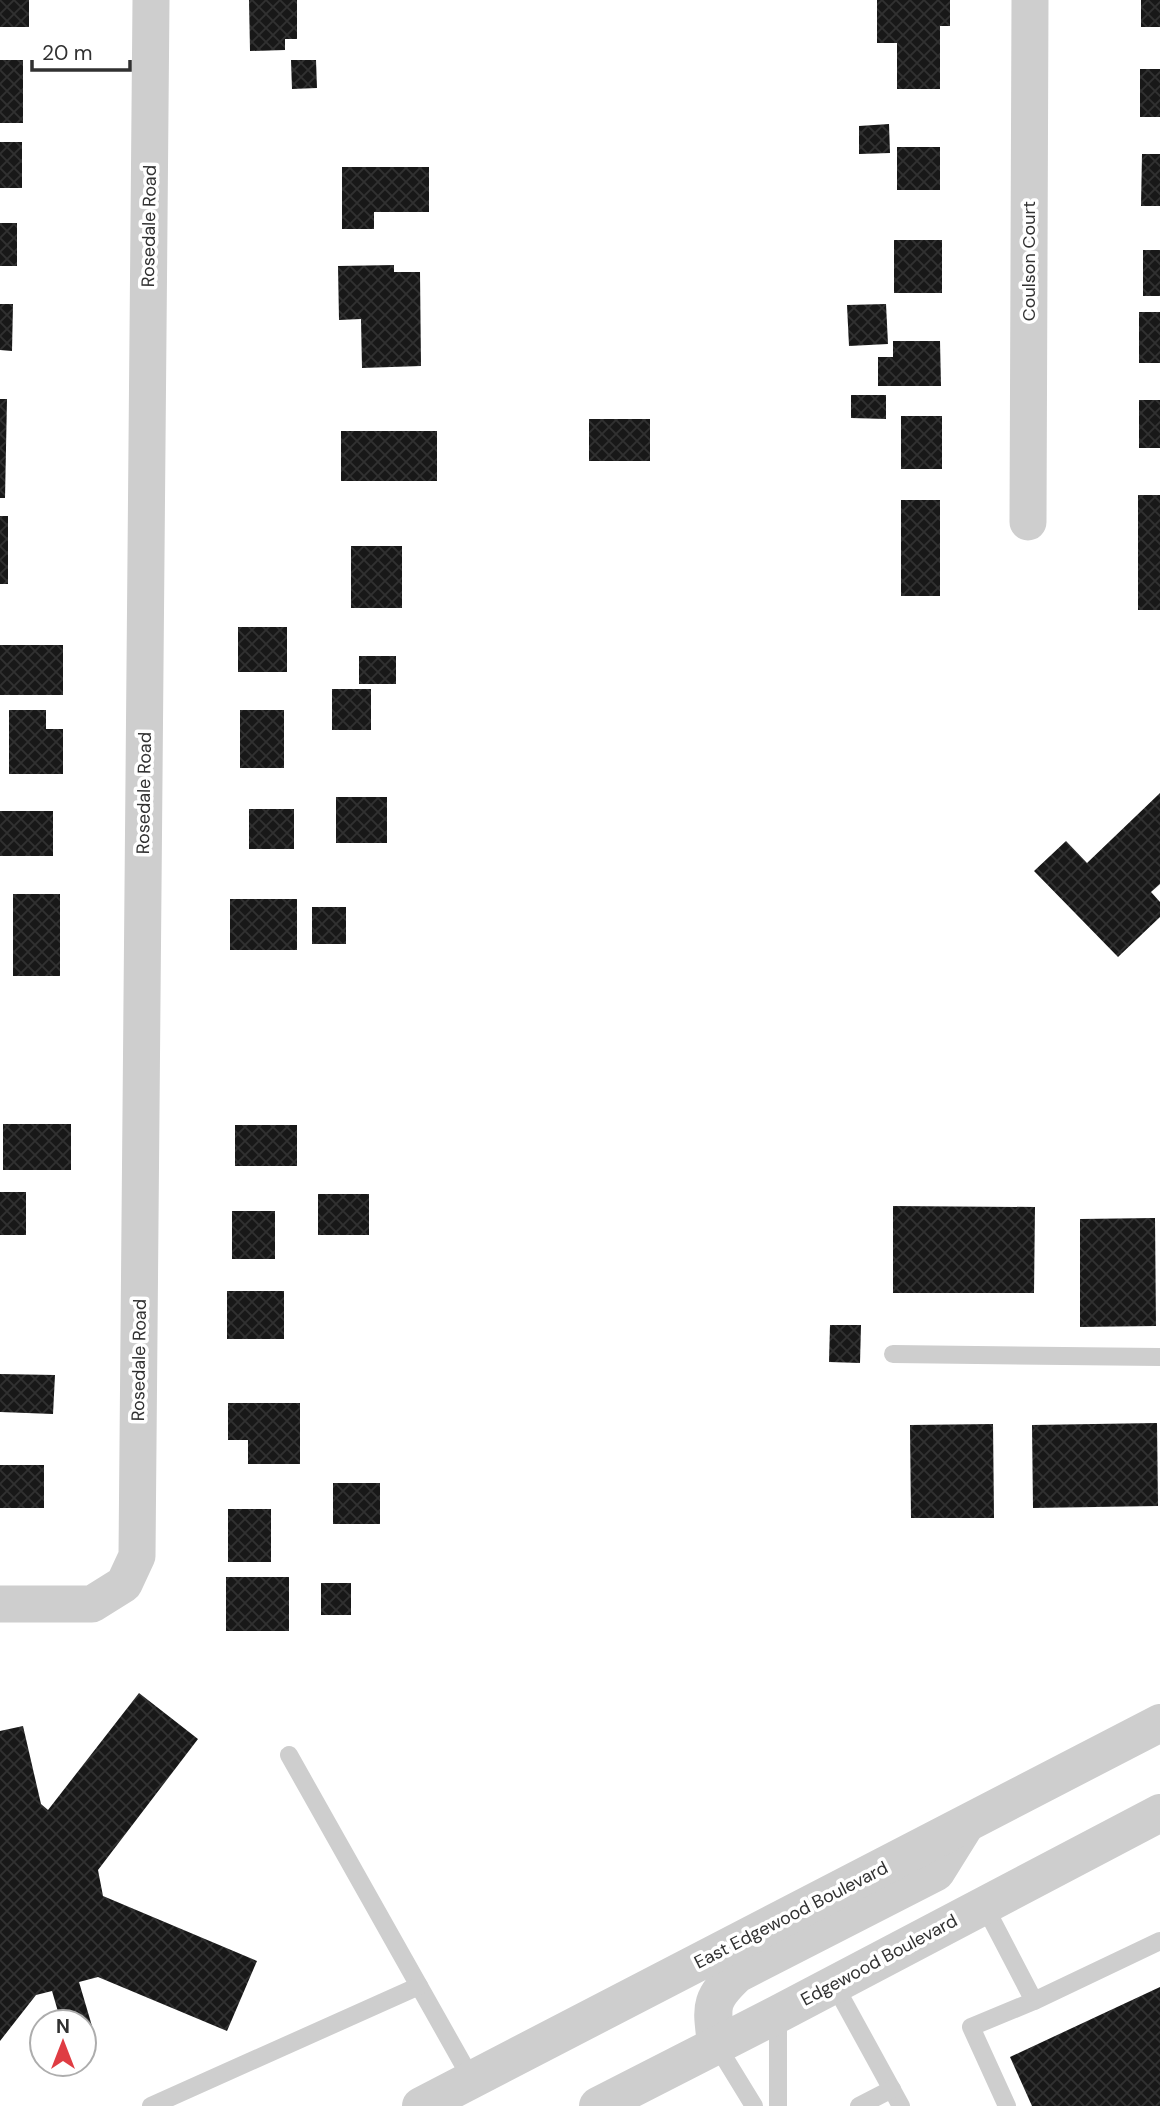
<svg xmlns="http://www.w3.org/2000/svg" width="1160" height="2106" font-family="'DM Sans',sans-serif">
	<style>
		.building { fill: url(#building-cross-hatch) }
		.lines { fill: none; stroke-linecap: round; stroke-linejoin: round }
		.service { stroke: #cecece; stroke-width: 18 }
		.minor { stroke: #cecece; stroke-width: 37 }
		.tertiary { stroke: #cecece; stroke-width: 38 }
		.labels { text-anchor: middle; stroke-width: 7; stroke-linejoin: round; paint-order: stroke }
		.street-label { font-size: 18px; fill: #313131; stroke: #fff }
	</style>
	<defs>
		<pattern id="building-cross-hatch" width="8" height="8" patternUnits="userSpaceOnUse" patternTransform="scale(1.75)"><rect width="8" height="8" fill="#181818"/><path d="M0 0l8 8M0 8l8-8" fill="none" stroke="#313131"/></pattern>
	</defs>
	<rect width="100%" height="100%" fill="#fff"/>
	<g class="building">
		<rect x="0" y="0" width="29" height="27"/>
		<polygon points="249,0 297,0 297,39 285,39 285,50 250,51"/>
		<polygon points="877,0 950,0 950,26 940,26 940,89 897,89 897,43 877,43"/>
		<rect x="1141" y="0" width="19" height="27"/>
		<rect x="0" y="60" width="23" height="63"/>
		<polygon points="291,60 316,60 317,88 292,89"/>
		<rect x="1140" y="69" width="20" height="48"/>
		<polygon points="889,124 890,153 859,154 859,126"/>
		<rect x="0" y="142" width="22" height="46"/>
		<rect x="897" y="147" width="43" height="43"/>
		<polygon points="1142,154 1160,154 1160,206 1141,206"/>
		<polygon points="342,167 429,167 429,212 374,212 374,229 342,229"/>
		<rect x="0" y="223" width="17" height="43"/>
		<rect x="894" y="240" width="48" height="53"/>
		<rect x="1143" y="250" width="17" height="46"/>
		<polygon points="394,265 394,272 420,272 421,366 362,368 361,319 339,320 338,266"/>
		<polygon points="0,304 13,304 12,351 0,350"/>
		<polygon points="886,304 888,344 849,346 847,305"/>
		<rect x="1139" y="312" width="21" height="51"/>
		<polygon points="893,341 940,341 941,386 878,386 878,357 893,357"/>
		<polygon points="851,395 886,395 886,419 851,418"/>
		<polygon points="0,399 7,399 5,498 0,498"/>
		<rect x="1139" y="400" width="21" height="48"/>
		<rect x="901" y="416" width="41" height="53"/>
		<rect x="589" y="419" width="61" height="42"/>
		<rect x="341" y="431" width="96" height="50"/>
		<rect x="1138" y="495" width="22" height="115"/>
		<rect x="901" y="500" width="39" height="96"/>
		<rect x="0" y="516" width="8" height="68"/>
		<rect x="351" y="546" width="51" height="62"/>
		<rect x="238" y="627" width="49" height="45"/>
		<rect x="0" y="645" width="63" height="50"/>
		<rect x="359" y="656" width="37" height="28"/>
		<rect x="332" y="689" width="39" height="41"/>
		<polygon points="9,710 46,710 46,729 63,729 63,774 9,774"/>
		<rect x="240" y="710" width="44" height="58"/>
		<polygon points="1160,793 1160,884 1151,892 1160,902 1160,917 1118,957 1034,871 1066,841 1087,863"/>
		<rect x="336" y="797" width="51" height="46"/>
		<rect x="249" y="809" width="45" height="40"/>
		<rect x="0" y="811" width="53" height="45"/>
		<rect x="13" y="894" width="47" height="82"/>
		<rect x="230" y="899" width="67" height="51"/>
		<rect x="312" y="907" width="34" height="37"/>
		<rect x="3" y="1124" width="68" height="46"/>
		<rect x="235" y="1125" width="62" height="41"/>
		<rect x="0" y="1192" width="26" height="43"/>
		<rect x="318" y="1194" width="51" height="41"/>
		<polygon points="893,1206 1035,1207 1034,1293 893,1293"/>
		<rect x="232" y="1211" width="43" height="48"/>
		<polygon points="1155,1218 1156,1326 1080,1327 1080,1219"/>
		<rect x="227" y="1291" width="57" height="48"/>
		<polygon points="830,1325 861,1325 860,1363 829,1362"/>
		<polygon points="0,1374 55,1375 53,1414 0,1412"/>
		<polygon points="228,1403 300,1403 300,1464 248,1464 248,1440 228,1440"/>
		<polygon points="1157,1423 1158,1506 1033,1508 1032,1425"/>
		<polygon points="993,1424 994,1518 911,1518 910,1425"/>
		<rect x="0" y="1465" width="44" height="43"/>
		<rect x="333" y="1483" width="47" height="41"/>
		<rect x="228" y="1509" width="43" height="53"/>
		<rect x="226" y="1577" width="63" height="54"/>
		<rect x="321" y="1583" width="30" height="32"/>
		<polygon points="139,1693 198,1739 98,1870 103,1896 257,1961 227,2031 98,1977 79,1982 92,2026 84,2028 84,2022 61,2022 52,1991 36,1995 0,2041 0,1731 23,1726 41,1804 48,1810"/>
		<polygon points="1160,1987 1160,2106 1032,2106 1010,2057"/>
	</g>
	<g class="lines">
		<g class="service">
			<polyline points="893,1354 1160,1357"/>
			<polyline points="289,1755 472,2080"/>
			<polyline points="984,1905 1034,2001"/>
			<polyline points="834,1984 901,2106"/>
			<polyline points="716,2044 754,2106"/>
			<polyline points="151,2106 419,1986"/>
			<polyline points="778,2106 778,2014"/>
			<polyline points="859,2106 892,2089"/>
			<polyline points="1007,2106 971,2027 1034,2001 1160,1941"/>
		</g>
		<g class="minor">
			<polyline points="1028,522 1030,0"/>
			<polyline points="0,1604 92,1604 124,1584 137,1556 151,0"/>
		</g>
		<g class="tertiary">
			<path d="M716,2044C712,2007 708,2001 737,1974L936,1872L964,1827"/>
			<polyline points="421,2106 1160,1723"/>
			<polyline points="598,2106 778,2014 1160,1813"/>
		</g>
	</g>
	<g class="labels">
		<g class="street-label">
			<text transform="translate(149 226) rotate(-89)" y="6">Rosedale Road</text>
			<text transform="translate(1029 261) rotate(-90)" y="6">Coulson Court</text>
			<text transform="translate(144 793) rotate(-89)" y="6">Rosedale Road</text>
			<text transform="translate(139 1360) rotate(-89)" y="6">Rosedale Road</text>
			<text transform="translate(791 1915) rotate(-27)" y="6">East Edgewood Boulevard</text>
			<text transform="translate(879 1960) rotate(-28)" y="6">Edgewood Boulevard</text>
		</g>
	</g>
	<g transform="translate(63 2043)"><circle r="33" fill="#ffffff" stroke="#adadad" stroke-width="2"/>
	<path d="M0-5L12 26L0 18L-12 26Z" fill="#df3c43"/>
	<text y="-10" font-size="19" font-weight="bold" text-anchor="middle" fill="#313131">N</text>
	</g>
	<path d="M32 60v10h98v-10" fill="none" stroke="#313131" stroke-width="3.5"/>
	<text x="42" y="60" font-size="21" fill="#313131" stroke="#ffffff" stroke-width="5" paint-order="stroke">20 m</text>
</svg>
